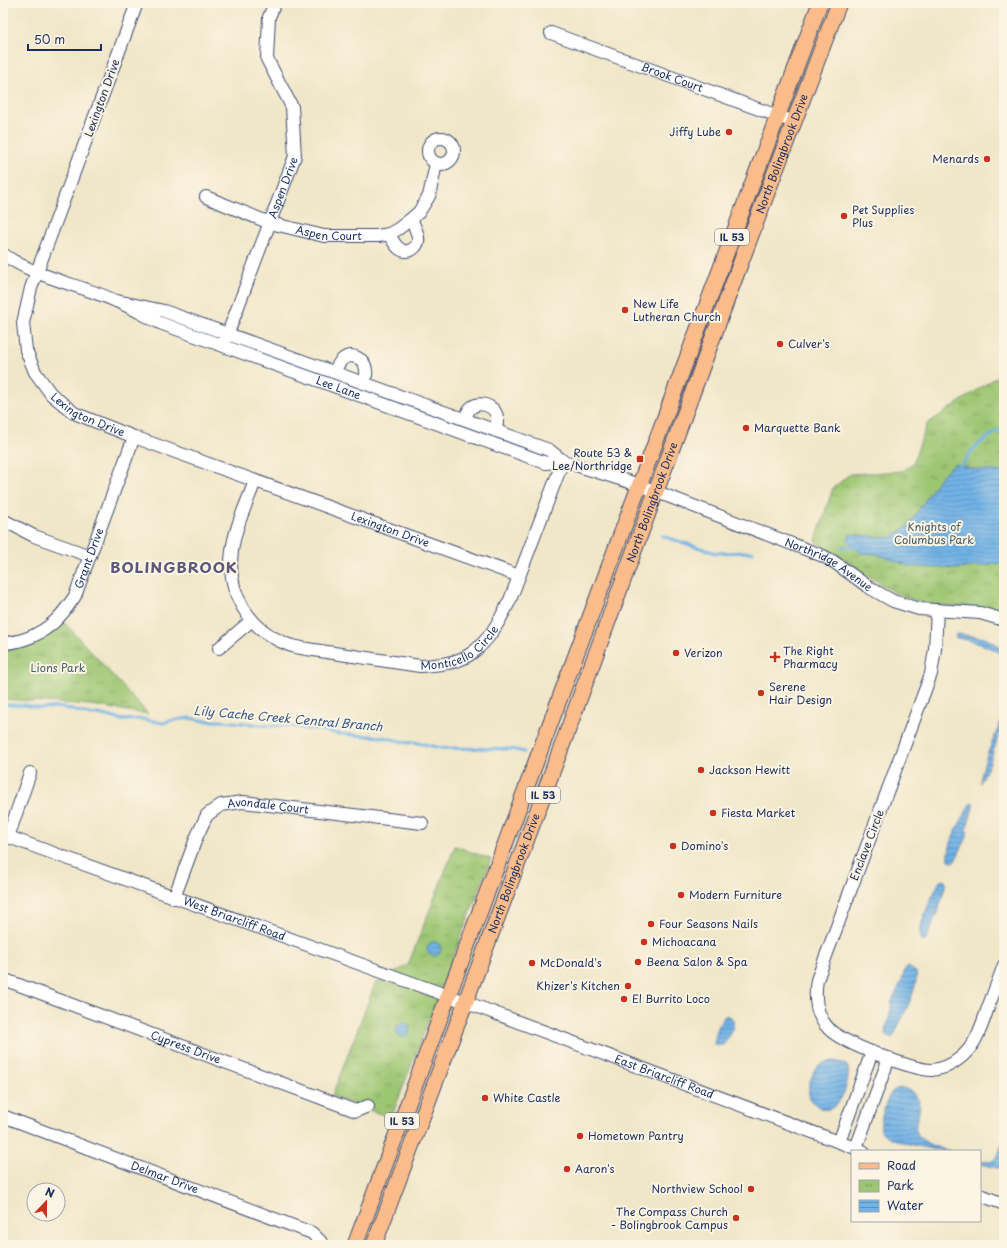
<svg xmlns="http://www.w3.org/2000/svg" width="1007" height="1248" font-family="'Playpen Sans',sans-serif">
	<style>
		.park { fill: url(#park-tufts); stroke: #5c7a68 }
		.water { fill: url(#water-rules); stroke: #4671a2 }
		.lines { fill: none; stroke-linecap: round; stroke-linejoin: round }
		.stream { stroke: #72b3e6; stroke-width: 3 }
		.minor-casing { stroke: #3b4a6e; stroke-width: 14 }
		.major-casing { stroke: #3b4a6e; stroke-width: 17 }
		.minor { stroke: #fff; stroke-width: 12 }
		.major { stroke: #fabc8b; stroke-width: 15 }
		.poi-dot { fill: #c8321e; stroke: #fcf5e5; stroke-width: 1.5 }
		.labels { text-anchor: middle; stroke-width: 4; stroke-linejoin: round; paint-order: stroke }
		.shield { fill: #fcf5e5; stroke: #5e6a86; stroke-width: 1 }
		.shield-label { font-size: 10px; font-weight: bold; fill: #1b2f5e }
		.street-label { font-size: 11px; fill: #1b2f5e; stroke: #fcf5e5 }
		.poi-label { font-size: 11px; fill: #1b2f5e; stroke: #fcf5e5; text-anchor: start }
		.park-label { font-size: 11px; fill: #425c64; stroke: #fcf5e5 }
		.water-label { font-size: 12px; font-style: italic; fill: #355787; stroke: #fcf5e5 }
		.district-label { font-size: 15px; font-weight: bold; letter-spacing: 1px; fill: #5d577b; stroke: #fcf5e5 }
	</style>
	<defs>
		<pattern id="park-tufts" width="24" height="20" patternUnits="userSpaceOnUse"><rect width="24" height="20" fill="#9dc672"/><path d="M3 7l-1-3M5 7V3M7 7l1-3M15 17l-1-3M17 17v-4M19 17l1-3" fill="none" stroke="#7fa161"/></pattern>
		<pattern id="water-rules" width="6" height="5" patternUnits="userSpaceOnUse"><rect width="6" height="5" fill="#72b3e6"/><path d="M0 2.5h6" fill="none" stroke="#5d92be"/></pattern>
	</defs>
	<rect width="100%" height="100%" fill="#fcf5e5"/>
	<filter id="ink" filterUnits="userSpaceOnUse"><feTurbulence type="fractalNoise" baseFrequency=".025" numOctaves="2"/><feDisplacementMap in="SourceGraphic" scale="8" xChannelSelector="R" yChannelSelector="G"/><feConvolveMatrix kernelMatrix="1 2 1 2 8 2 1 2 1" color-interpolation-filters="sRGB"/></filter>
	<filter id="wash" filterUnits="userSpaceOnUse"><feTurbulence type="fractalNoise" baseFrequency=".012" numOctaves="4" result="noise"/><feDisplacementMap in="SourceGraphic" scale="16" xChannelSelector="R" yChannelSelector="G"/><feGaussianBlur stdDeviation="0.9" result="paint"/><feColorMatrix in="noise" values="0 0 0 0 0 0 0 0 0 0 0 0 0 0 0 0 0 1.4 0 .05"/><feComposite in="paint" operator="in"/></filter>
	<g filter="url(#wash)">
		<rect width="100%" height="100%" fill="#f0e6c8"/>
		<g class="park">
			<path d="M1004,372V614C981,604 958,608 934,605C898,600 876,580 847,561C838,555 827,551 818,544L816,540L833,488L850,474L903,471L913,463L927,424Z"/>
			<polygon points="63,621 148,714 91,705 3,699 3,651 25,646 45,635"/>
			<polygon points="455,846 491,859 391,1118 332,1096 375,984 408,965"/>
		</g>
		<g class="water">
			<polygon points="954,464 973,469 1004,472 1004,563 956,569 909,566 877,554 861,553 848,541 850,534 891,538 909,525 941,476"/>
			<path d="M958,634L985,638L1004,649V652L1001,653C986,646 972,640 956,638L955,635Z"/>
			<path d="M1004,713V718L989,765L980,783C983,758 996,736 1004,713Z"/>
			<path d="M973,803L974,804L967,828V837L955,861L952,862L949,860C947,841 962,821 970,804Z"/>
			<path d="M944,880L946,883L940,905L926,940L922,942C914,932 934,892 940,881Z"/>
			<circle cx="434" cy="949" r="7"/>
			<path d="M908,967L916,972C919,989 900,1021 893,1037L890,1038L887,1037L885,1034L891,1009L892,1001L902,980L905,969Z"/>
			<path d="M726,1015C742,1019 728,1036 723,1045H717L714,1044C716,1033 718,1023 726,1015Z"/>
			<circle cx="403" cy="1030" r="7"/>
			<path d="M833,1061C837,1062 843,1062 847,1066C853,1074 839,1124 816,1105C814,1103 812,1101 810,1098C806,1090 812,1072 818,1066C822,1063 828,1062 833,1061Z"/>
			<path d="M901,1088C907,1089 910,1090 915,1095C927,1109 911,1120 917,1133C922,1144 940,1148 950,1151C937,1151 890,1142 882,1132C877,1126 887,1098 892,1092C895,1089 897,1089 901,1088Z"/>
			<polygon points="1004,1138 1004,1168 998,1168 980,1164 980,1160 990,1162 997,1158"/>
		</g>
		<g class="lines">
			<g class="stream">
				<polyline points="959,468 975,447 1004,426"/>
				<polyline points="662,536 716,553 753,552"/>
				<polyline points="842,547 858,547"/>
				<polyline points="3,703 10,705 24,705 40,708 49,708 55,707 64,708 92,715 98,714 123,720 142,719 163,723 169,721 189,718 206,721 224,721 269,726 290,726 305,729 315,729 340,734 383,737 409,743 414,742 441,748 511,749 524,752"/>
			</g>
		</g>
	</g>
	<g filter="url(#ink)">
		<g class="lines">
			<defs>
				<g id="minor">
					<path id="s1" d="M137,3L31,288L23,323L26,350L35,372L51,394L74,413L134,437L519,576"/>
					<path id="s2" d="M551,33L794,122"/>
					<circle cx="441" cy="151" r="13"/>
					<path id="s3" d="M206,197L270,223L324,236H378L389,234L398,229L411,219L419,212L429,196L436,164"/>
					<path d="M389,234C392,239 395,246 400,249C408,255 420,247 418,237C417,231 414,225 411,219"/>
					<path id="s4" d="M3,254C34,277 81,285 116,301C131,307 146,316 160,323L546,463L563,461"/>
					<path id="s5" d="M117,301L164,311L549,450L563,461L639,485L823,556L834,562L870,588L893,601L919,609L980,613L1004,620"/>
					<path id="s6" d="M225,341L295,156L292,107L267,59L269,17L275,3"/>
					<path d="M334,372C336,368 339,362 343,359C352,352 365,359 366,370C367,375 365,379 364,383"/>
					<path d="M465,419C466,416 467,413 469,410C477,399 495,405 497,417C498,422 496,426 496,431"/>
					<path id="s7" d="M255,481C247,503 235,527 232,551C226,593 249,630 289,645C295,647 301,648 307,649L420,666C436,665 455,664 469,655C489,642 500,620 510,600L563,461"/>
					<polyline points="3,520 34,536 90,556"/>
					<path d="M937,610L935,649L931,674L817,980C814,998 816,1016 829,1029C842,1043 913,1070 932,1070C942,1069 953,1064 960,1058C977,1045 982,1024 989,1005C994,992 999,979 1004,965"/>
					<path id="s8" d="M3,643C21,643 41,634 54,622C62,615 69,605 75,596L134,437"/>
					<polyline points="219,648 252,620"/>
					<path id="s9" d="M3,835L465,1002L863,1151"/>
					<polyline points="8,837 30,773"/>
					<path id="s10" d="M174,898L197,836L207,815L221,805L243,802L422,823"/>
					<path id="s11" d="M3,979L356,1111L368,1106"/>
					<path id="s12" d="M3,1116L312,1233L321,1242V1245"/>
					<polyline points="839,1142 872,1052"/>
					<polyline points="856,1148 889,1058"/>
					<polyline points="980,1195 1004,1204"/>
				</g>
				<g id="major">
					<polyline points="355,1245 820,3"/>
					<path id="s13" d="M374,1245L566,735L736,275L839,3"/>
				</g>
			</defs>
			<use href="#minor" class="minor-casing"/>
			<use href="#major" class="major-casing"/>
			<use href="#minor" class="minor"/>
			<use href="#major" class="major"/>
		</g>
	</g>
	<g class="poi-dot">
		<circle cx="729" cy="132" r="4"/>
		<circle cx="987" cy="159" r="4"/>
		<circle cx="844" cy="216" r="4"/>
		<circle cx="625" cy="310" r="4"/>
		<circle cx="780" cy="344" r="4"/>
		<circle cx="746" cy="428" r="4"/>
		<rect x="636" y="455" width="8" height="8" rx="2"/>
		<circle cx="676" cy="653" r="4"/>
		<path d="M773 651h4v4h4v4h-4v4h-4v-4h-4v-4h4z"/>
		<circle cx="761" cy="693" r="4"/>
		<circle cx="701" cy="770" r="4"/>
		<circle cx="713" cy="813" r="4"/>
		<circle cx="673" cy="846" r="4"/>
		<circle cx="681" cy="895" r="4"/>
		<circle cx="651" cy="924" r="4"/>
		<circle cx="644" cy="942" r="4"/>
		<circle cx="638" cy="962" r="4"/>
		<circle cx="532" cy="963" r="4"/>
		<circle cx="628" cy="986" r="4"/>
		<circle cx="624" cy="999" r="4"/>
		<circle cx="485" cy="1098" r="4"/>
		<circle cx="580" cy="1136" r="4"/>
		<circle cx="567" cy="1169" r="4"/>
		<circle cx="751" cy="1189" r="4"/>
		<circle cx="736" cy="1218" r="4"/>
	</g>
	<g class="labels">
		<g class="shield">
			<rect x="715" y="229" width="34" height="16" rx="3"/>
			<rect x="526" y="787" width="34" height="16" rx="3"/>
			<rect x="385" y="1113" width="34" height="16" rx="3"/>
		</g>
		<g class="shield-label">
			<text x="732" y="241">IL 53</text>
			<text x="543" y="799">IL 53</text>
			<text x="402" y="1125">IL 53</text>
		</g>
		<g class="street-label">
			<text dy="4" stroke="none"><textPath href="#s2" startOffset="129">Brook Court</textPath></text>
			<text transform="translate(102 98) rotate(-70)" y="4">Lexington Drive</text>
			<text dy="4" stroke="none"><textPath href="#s13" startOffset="1165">North Bolingbrook Drive</textPath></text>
			<text dy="4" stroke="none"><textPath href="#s6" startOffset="164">Aspen Drive</textPath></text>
			<text dy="4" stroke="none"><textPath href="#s3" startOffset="129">Aspen Court</textPath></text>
			<text dy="4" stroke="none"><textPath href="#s4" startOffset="362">Lee Lane</textPath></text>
			<text dy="4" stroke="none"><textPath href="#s1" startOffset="461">Lexington Drive</textPath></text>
			<text dy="4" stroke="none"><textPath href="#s13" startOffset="793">North Bolingbrook Drive</textPath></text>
			<text dy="4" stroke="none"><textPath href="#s1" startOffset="785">Lexington Drive</textPath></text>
			<text dy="4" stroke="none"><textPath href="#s8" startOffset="130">Grant Drive</textPath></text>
			<text dy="4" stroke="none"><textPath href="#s5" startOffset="761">Northridge Avenue</textPath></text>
			<text dy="4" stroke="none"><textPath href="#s7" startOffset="371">Monticello Circle</textPath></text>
			<text dy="4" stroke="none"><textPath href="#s10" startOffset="154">Avondale Court</textPath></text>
			<text transform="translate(867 845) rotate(-69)" y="4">Enclave Circle</text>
			<text dy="4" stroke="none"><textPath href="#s13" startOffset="397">North Bolingbrook Drive</textPath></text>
			<text dy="4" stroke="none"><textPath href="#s9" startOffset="246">West Briarcliff Road</textPath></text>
			<text dy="4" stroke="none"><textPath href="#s11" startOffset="195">Cypress Drive</textPath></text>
			<text dy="4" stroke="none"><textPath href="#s9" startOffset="704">East Briarcliff Road</textPath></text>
			<text dy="4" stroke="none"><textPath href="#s12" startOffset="173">Delmar Drive</textPath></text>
		</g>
		<g class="poi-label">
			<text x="721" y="136" text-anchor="end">Jiffy Lube</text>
			<text x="979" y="163" text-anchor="end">Menards</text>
			<text x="852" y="214">Pet Supplies<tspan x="852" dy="13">Plus</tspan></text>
			<text x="633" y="308">New Life<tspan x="633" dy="13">Lutheran Church</tspan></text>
			<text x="788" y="348">Culver's</text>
			<text x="754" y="432">Marquette Bank</text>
			<text x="632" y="457" text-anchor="end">Route 53 &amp;<tspan x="632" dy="13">Lee/Northridge</tspan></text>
			<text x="783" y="655">The Right<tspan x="783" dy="13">Pharmacy</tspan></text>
			<text x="684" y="657">Verizon</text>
			<text x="769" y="691">Serene<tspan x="769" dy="13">Hair Design</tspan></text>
			<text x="709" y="774">Jackson Hewitt</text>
			<text x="721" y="817">Fiesta Market</text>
			<text x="681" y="850">Domino's</text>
			<text x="689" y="899">Modern Furniture</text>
			<text x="659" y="928">Four Seasons Nails</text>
			<text x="652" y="946">Michoacana</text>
			<text x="646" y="966">Beena Salon &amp; Spa</text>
			<text x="540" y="967">McDonald's</text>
			<text x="620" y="990" text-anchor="end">Khizer's Kitchen</text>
			<text x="632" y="1003">El Burrito Loco</text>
			<text x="493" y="1102">White Castle</text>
			<text x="588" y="1140">Hometown Pantry</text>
			<text x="575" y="1173">Aaron's</text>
			<text x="743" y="1193" text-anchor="end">Northview School</text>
			<text x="728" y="1216" text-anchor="end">The Compass Church<tspan x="728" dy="13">- Bolingbrook Campus</tspan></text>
		</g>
		<g class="park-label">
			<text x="934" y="531">Knights of<tspan x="934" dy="13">Columbus Park</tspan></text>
			<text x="58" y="672">Lions Park</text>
		</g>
		<g class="water-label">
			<text transform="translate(288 719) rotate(5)" y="4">Lily Cache Creek Central Branch</text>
		</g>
		<g class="district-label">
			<text x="174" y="573">BOLINGBROOK</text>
		</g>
	</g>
	<rect width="1007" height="1248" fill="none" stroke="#fcf5e5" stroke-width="16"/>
	<rect x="851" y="1150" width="130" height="72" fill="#fcf5e5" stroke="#a2a6af"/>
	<rect x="859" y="1163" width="20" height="6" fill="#fabc8b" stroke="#a2a6af"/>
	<text x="887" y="1170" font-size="12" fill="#1b2f5e">Road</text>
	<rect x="859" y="1180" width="20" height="12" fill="url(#park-tufts)" stroke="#a2a6af"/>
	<text x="887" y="1190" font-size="12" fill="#1b2f5e">Park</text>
	<rect x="859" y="1200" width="20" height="12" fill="url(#water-rules)" stroke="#a2a6af"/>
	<text x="887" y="1210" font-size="12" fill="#1b2f5e">Water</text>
	<g transform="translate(46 1202) rotate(22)"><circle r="19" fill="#fcf5e5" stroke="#a2a6af"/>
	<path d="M0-3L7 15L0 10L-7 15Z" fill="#c8321e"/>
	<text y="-6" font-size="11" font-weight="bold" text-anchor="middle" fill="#1b2f5e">N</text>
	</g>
	<path d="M28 44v6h73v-6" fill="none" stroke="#1b2f5e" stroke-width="2"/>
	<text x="34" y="44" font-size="12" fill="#1b2f5e" stroke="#fcf5e5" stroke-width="3" paint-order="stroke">50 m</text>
</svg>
